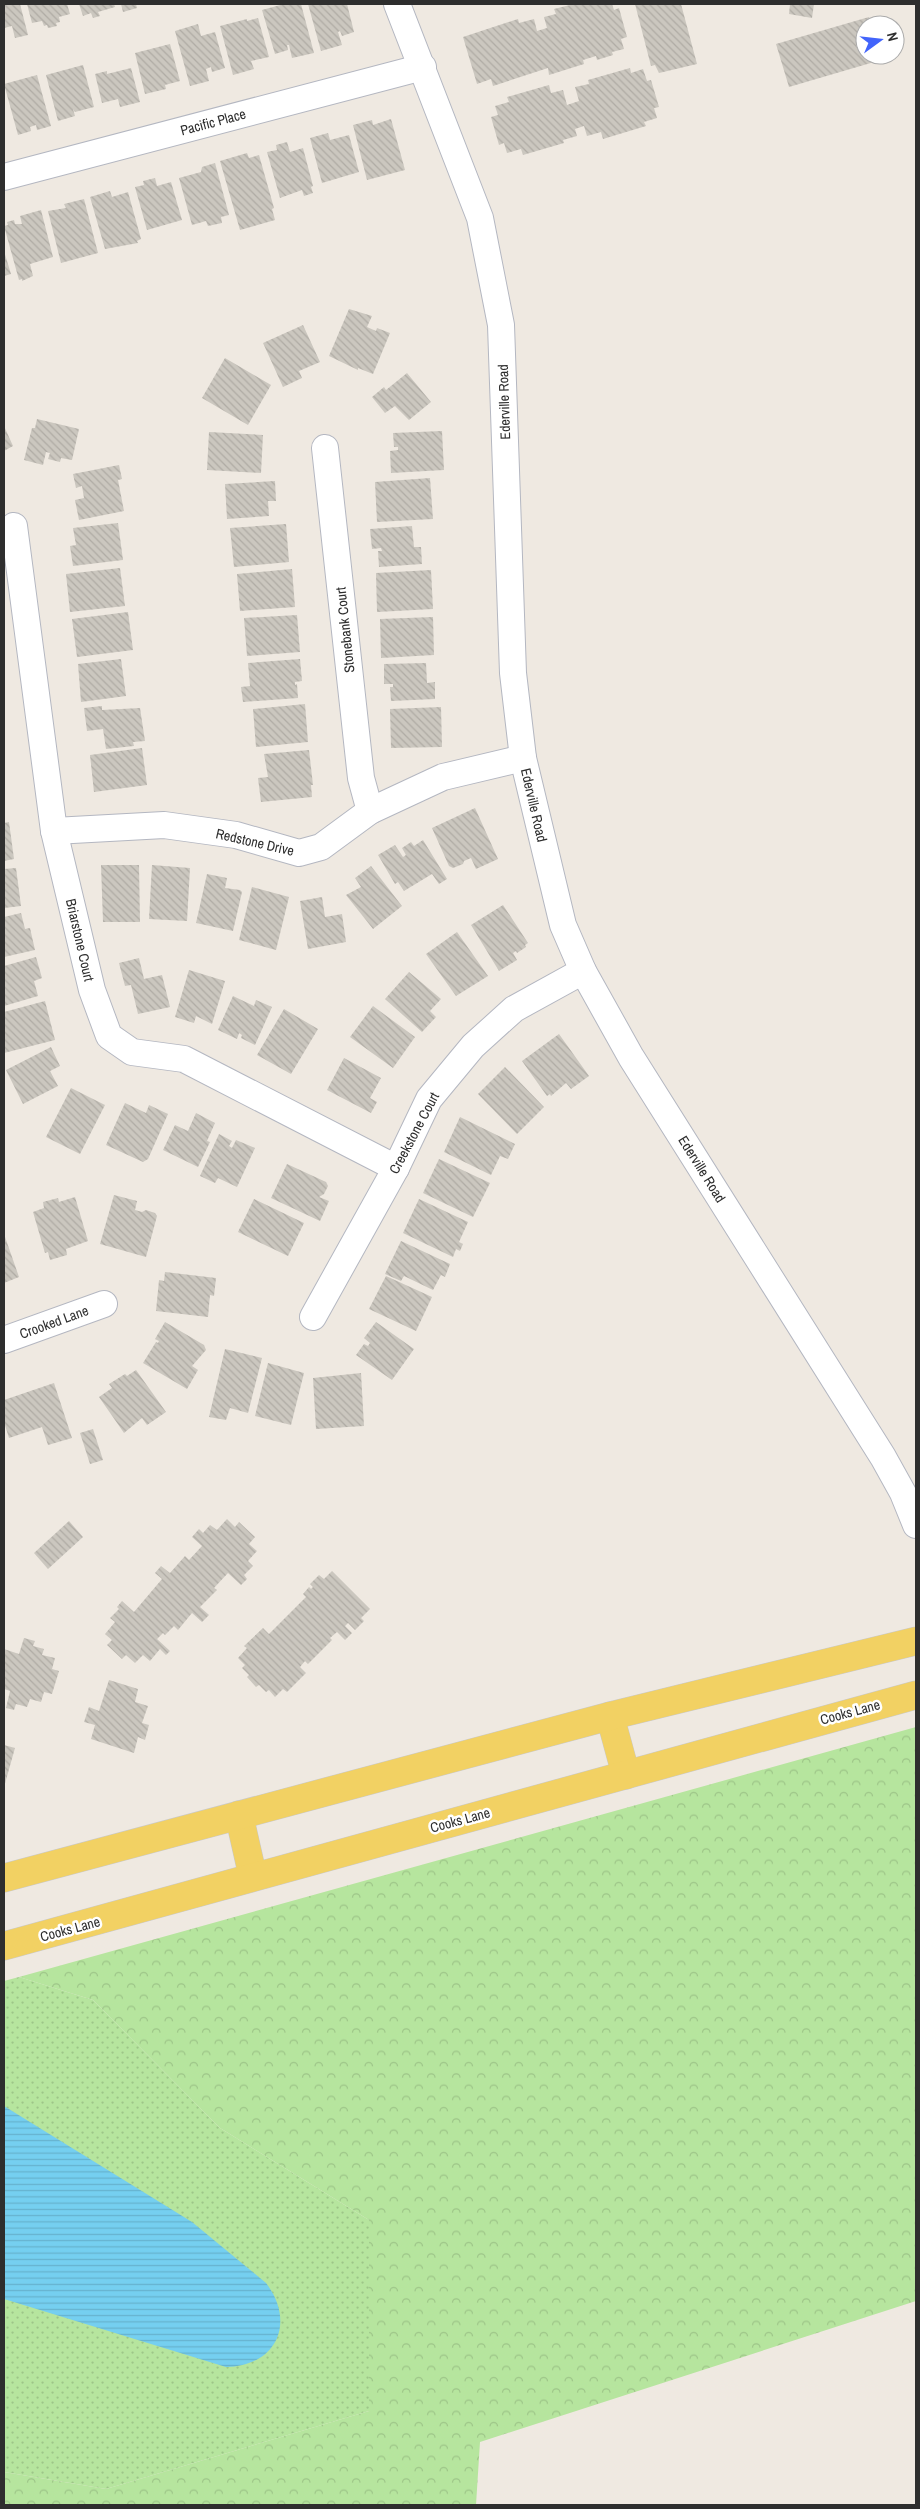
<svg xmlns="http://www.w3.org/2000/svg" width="920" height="2509" font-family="'Archivo Narrow',sans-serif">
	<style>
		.grass { fill: url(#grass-dots) }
		.forest { fill: url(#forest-crowns) }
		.water { fill: url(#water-rules) }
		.building { fill: url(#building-back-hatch) }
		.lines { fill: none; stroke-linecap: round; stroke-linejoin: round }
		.minor-casing { stroke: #b4b7c1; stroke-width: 28 }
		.major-casing { stroke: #c9c9c9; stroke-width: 29 }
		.minor { stroke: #fff; stroke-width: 26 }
		.major { stroke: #f2d163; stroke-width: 28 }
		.labels { text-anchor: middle; stroke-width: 5; stroke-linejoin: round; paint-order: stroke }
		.street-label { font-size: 14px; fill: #2e2e2e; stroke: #fff }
	</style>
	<defs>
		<pattern id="grass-dots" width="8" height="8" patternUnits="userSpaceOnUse" patternTransform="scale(1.25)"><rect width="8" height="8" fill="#b6e59e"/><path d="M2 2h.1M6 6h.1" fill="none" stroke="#9dc588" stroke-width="1.8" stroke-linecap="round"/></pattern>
		<pattern id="forest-crowns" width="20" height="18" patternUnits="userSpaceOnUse" patternTransform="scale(1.25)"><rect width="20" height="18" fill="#b6e59e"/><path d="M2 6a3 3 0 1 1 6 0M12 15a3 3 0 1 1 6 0" fill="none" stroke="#9dc588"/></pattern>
		<pattern id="water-rules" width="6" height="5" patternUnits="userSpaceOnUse" patternTransform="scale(1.25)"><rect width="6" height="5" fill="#75cff0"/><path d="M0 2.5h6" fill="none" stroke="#66b2ce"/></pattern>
		<pattern id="building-back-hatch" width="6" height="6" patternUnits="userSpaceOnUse" patternTransform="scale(1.25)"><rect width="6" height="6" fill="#cbc7bf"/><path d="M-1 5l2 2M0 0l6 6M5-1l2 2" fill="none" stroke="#afaba4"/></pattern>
	</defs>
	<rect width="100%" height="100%" fill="#efe9e1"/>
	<polygon class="grass" points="19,1977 93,2000 220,2128 369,2220 369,2411 106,2489 4,2472 4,1981"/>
	<polygon class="forest" points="916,1727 916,2301 480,2442 476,2505 4,2505 4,2472 106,2489 369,2411 369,2220 220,2128 93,2000 19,1977"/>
	<path class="water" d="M4,2106L192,2222L266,2283C296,2322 277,2366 226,2367L4,2299Z"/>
	<g class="building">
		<polygon points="4,4 20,4 28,35 15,38 12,26 4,28"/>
		<polygon points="27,4 67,4 70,14 59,17 60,22 56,23 57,26 48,28 47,25 44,26 42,21 32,23"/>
		<polygon points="79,4 114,4 115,7 98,12 100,16 93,18 91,13 83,16"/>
		<polygon points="121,4 136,4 137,8 123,12"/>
		<polygon points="284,4 301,4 314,53 292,58 289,45 287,45 288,50 275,54 262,10"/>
		<polygon points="308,4 347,4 354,32 342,36 340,31 338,32 342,45 321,51"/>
		<polygon points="574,4 612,4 614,10 619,8 627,37 621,39 624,49 612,52 613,55 597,60 596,56 583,60 584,64 549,75 548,68 493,86 491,79 477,84 463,37 518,19 519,23 534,19 537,31 547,28 544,17 556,14 554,9"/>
		<polygon points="635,4 681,4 697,64 659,73 655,65 651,66"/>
		<polygon points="790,4 814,4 812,18 789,14"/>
		<polygon points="869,17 871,25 865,25 865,55 879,55 881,60 789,87 776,44"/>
		<polygon points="258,18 269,57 251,61 254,69 233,75 220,26 247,19 247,21"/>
		<polygon points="198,24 201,36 215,32 225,68 212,72 211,67 206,69 209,81 190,86 175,31"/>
		<polygon points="170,44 180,81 165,85 166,89 145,94 135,53"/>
		<polygon points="83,65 94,107 75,112 73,109 75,116 58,121 46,75"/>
		<polygon points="131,68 140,102 120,107 118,99 102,103 95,74 107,71 107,74"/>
		<polygon points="630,68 631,73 643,69 647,81 651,80 659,107 654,108 657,118 644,122 646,126 603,139 601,132 587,136 584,126 575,129 577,136 563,140 564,143 523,155 521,149 507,153 504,143 499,145 491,117 498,115 495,106 509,102 507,97 549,85 551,93 563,90 567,105 579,101 575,87 589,84 588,80"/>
		<polygon points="37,75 51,126 37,130 36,125 30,127 31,131 18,135 4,84"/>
		<polygon points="391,119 405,170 367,180 353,125 372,120 373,125"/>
		<polygon points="328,133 330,140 349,135 359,172 322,183 310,138"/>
		<polygon points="287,142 290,152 303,148 313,186 311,187 313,193 304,196 302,190 280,198 267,152 277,150 276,145"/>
		<polygon points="247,153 249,158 259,155 274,208 272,209 275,220 240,230 220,161"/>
		<polygon points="215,163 229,215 221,217 222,223 208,226 206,221 192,225 179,178 201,172 202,167"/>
		<polygon points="155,178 157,186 171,182 182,220 147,230 135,187 144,185 143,181"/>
		<polygon points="110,191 112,197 128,192 141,239 137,241 138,243 105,249 90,197"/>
		<polygon points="84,199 98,253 61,263 48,211 66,208 64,204"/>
		<polygon points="41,210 53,257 30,264 33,276 22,281 22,279 19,280 4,226 8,225 7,222 14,220 15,224 22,224 20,216"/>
		<polygon points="4,251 11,274 4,276"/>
		<polygon points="349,309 372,316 367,327 376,331 377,328 390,333 373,374 358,368 358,370 329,356"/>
		<polygon points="303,325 320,362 299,371 302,378 283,387 263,343"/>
		<polygon points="225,358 271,385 248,425 202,398"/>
		<polygon points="407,373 431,402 409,420 395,406 385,413 372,397 384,387 386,390"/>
		<polygon points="37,419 79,429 72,460 61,458 60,462 48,459 50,453 46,452 43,465 24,460 32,428 35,428"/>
		<polygon points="4,426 13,446 4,451"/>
		<polygon points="442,431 444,470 391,473 390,451 398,450 398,447 394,447 393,433"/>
		<polygon points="209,432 263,435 261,473 207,470"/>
		<polygon points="119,465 122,479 118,480 124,511 79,520 75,500 84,498 82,486 76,488 73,474"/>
		<polygon points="430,478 433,519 377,522 375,482"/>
		<polygon points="275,481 276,501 268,501 269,516 227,519 225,484"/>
		<polygon points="118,523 123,560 73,566 70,546 76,545 73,528"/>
		<polygon points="286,524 289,562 234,567 230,528"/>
		<polygon points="412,526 414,547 421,547 422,564 379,567 378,551 382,551 381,548 372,549 370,529"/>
		<polygon points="120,568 125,606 70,612 66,574"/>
		<polygon points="292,569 295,607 240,611 237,574"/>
		<polygon points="431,570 433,609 377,612 376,573"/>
		<polygon points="128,612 133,650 77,657 72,619"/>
		<polygon points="297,615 300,652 247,656 244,618"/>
		<polygon points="433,617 434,655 381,658 380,619"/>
		<polygon points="121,659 126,696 81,702 78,664"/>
		<polygon points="300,659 302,681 295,682 295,685 297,684 298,698 243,702 241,687 250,686 248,663"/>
		<polygon points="426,663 427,683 435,682 435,699 391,701 390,687 393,687 393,684 384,684 384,664"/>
		<polygon points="305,704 308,742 256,747 253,709"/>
		<polygon points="102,706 102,710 140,708 145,741 133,742 134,746 106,749 103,729 87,731 84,708"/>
		<polygon points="441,707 442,747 391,748 390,709"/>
		<polygon points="142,748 147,785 94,792 90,755"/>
		<polygon points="309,750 313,785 311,785 312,797 261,802 258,778 268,777 264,754"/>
		<polygon points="475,808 498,859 476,869 471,858 464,861 463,864 453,868 449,866 432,828"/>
		<polygon points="9,822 14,859 4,861 4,823"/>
		<polygon points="423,840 447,879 439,884 432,874 404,891 398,882 395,884 378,855 395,845 403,857 406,855 402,848 411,842 414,846"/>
		<polygon points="101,865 139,865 140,922 103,922"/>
		<polygon points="152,865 190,868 187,921 149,919"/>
		<polygon points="371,866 402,906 373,929 346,895 361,887 355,878"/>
		<polygon points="16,868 21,906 4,908 4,869"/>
		<polygon points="207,874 227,878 225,888 240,890 242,892 233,931 196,923"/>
		<polygon points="252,887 289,897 276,950 239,940"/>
		<polygon points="322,897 325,917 342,914 346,942 308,949 300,901"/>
		<polygon points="503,905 528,943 525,945 526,947 517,953 516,951 513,953 517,960 499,971 471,925"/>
		<polygon points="21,913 25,929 30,928 35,950 4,957 4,917"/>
		<polygon points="457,932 488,976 456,996 426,954"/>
		<polygon points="36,957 42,978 34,981 38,996 4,1006 4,966"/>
		<polygon points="139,958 144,979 162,975 170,1007 138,1014 131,985 125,986 119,963"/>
		<polygon points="189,970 225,981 212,1024 196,1016 194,1023 175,1017"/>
		<polygon points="409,972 441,999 430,1011 436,1017 422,1032 385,999"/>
		<polygon points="233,996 254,1006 256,1000 272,1007 255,1045 241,1038 242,1035 239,1033 237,1039 218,1030"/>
		<polygon points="45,1001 55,1040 4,1053 4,1012"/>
		<polygon points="373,1006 415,1037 393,1068 350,1037"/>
		<polygon points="284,1009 318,1029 291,1074 257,1055"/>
		<polygon points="559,1034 589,1076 571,1089 566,1083 551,1096 550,1094 547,1096 522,1061"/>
		<polygon points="51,1047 60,1066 50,1071 58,1086 23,1104 6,1070"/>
		<polygon points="344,1058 381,1078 370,1098 377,1102 371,1113 327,1090"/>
		<polygon points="505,1067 544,1107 517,1134 478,1094"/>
		<polygon points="71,1088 105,1105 80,1154 46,1137"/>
		<polygon points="125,1103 146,1113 149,1105 168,1114 148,1159 143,1162 106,1145"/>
		<polygon points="196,1113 215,1123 207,1141 210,1142 198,1167 163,1150 175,1125 188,1131"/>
		<polygon points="460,1117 515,1144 508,1159 500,1156 491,1175 444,1152"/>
		<polygon points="219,1134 232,1141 229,1146 232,1148 236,1140 255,1148 237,1187 218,1178 215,1183 200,1176"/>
		<polygon points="439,1159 490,1183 473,1217 423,1193"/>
		<polygon points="287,1164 326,1182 328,1186 324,1194 319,1197 329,1201 320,1221 271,1198"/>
		<polygon points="114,1195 137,1201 135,1210 142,1212 146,1210 155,1213 157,1216 146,1257 100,1244"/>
		<polygon points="75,1197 88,1241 66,1249 67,1255 50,1260 48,1252 45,1253 33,1212 44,1208 43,1202 58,1198 59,1202"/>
		<polygon points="254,1199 304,1223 288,1256 238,1232"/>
		<polygon points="419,1199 468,1222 459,1242 463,1244 460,1251 456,1249 453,1257 403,1233"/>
		<polygon points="4,1234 19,1277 4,1283"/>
		<polygon points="401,1241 450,1264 445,1277 441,1275 433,1290 404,1276 401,1281 385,1274"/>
		<polygon points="165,1272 216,1278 214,1296 210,1295 208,1317 156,1311 159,1280 164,1281"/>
		<polygon points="386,1276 432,1297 416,1331 369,1309"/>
		<polygon points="165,1322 204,1345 206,1350 192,1366 198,1370 187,1389 143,1363 156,1342 158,1343 159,1341 155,1339"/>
		<polygon points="376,1322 414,1349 392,1380 356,1355 364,1344 368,1346 370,1343 364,1338"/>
		<polygon points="225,1349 262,1358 248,1413 230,1408 226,1420 209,1417"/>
		<polygon points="268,1363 304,1373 291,1425 255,1416"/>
		<polygon points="136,1370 166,1412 147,1425 142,1418 124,1433 99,1397 112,1388 109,1384 125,1374 127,1376"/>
		<polygon points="361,1373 364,1426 316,1429 313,1378"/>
		<polygon points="54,1383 72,1438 48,1445 42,1427 9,1438 4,1422 4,1400"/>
		<polygon points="93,1429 103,1460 90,1464 80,1433"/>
		<polygon points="227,1519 235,1527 239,1522 255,1537 249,1544 257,1551 248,1561 253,1566 244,1575 247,1579 241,1585 228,1573 214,1588 217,1590 200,1607 209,1615 202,1622 192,1613 178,1630 174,1626 165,1635 163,1633 157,1639 170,1651 166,1655 160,1649 150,1661 143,1655 135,1663 126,1655 122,1659 107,1645 112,1640 105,1634 115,1622 110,1618 119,1609 117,1607 122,1601 134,1612 162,1579 155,1573 161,1566 170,1573 185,1556 189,1560 202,1546 192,1537 199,1529 203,1533 210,1525 217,1530"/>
		<polygon points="69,1521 83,1537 48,1569 34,1553"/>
		<polygon points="332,1571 370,1609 361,1618 364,1621 355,1630 348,1623 345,1626 352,1633 345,1640 337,1632 330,1638 332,1640 308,1664 305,1661 300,1667 306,1673 287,1692 283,1689 275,1697 269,1690 266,1692 259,1685 256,1687 247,1677 249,1675 242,1668 245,1665 238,1658 247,1648 244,1646 263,1628 269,1634 306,1597 303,1594 309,1587 311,1589 313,1587 310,1584 319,1575 324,1579"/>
		<polygon points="24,1638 35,1641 33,1646 44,1649 42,1655 55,1658 52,1669 59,1671 52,1694 44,1692 41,1702 30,1699 27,1707 16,1704 14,1710 6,1708 10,1691 4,1689 4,1649 19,1654"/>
		<polygon points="109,1680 138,1689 135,1702 148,1706 142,1723 149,1725 145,1740 138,1737 134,1753 91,1739 95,1725 84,1722 89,1707 99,1711"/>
		<polygon points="4,1745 15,1748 4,1787"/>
	</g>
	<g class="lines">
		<defs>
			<g id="minor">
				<polyline points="397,4 480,218 501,325 513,673 523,758 563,925 583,971 631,1057 883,1457 903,1493 916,1525"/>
				<polyline points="4,177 423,67"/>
				<polyline points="325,448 361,778 370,811"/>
				<polyline points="14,526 54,831 92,990 109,1036 132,1052 184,1059 396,1168"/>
				<polyline points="54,831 164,825 236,835 299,853 321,847 370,811 443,777 523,758"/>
				<polyline points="313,1317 396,1168 429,1099 473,1046 514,1009 583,971"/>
				<polyline points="4,1340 104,1304"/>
			</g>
			<g id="major">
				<polyline points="610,1716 626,1775"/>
				<polyline points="239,1815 253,1877"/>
				<polyline points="4,1878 610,1716 916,1641"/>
				<polyline points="4,1946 916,1695"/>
			</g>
		</defs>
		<use href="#minor" class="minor-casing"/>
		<use href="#major" class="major-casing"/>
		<use href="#minor" class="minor"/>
		<use href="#major" class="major"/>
	</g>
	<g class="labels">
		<g class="street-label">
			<text transform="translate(213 122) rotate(-15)" y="5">Pacific Place</text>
			<text transform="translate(504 402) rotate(-92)" y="5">Ederville Road</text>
			<text transform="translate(345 630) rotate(-96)" y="5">Stonebank Court</text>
			<text transform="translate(534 805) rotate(77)" y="5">Ederville Road</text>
			<text transform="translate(255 842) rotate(13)" y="5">Redstone Drive</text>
			<text transform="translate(80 940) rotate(77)" y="5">Briarstone Court</text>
			<text transform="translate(414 1133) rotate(-62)" y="5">Creekstone Court</text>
			<text transform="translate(702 1169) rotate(58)" y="5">Ederville Road</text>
			<text transform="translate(54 1322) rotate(-20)" y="5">Crooked Lane</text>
			<text transform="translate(850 1712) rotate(-15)" y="5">Cooks Lane</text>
			<text transform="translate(460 1820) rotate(-15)" y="5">Cooks Lane</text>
			<text transform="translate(70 1929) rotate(-15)" y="5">Cooks Lane</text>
		</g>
	</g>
	<rect width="920" height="2509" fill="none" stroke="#2e2e2e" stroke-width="10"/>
	<g transform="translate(880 40) rotate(75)"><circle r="24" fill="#ffffff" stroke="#ababab"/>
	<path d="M0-4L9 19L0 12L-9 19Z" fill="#4264fb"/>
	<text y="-8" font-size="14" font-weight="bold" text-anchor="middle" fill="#2e2e2e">N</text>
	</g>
</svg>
